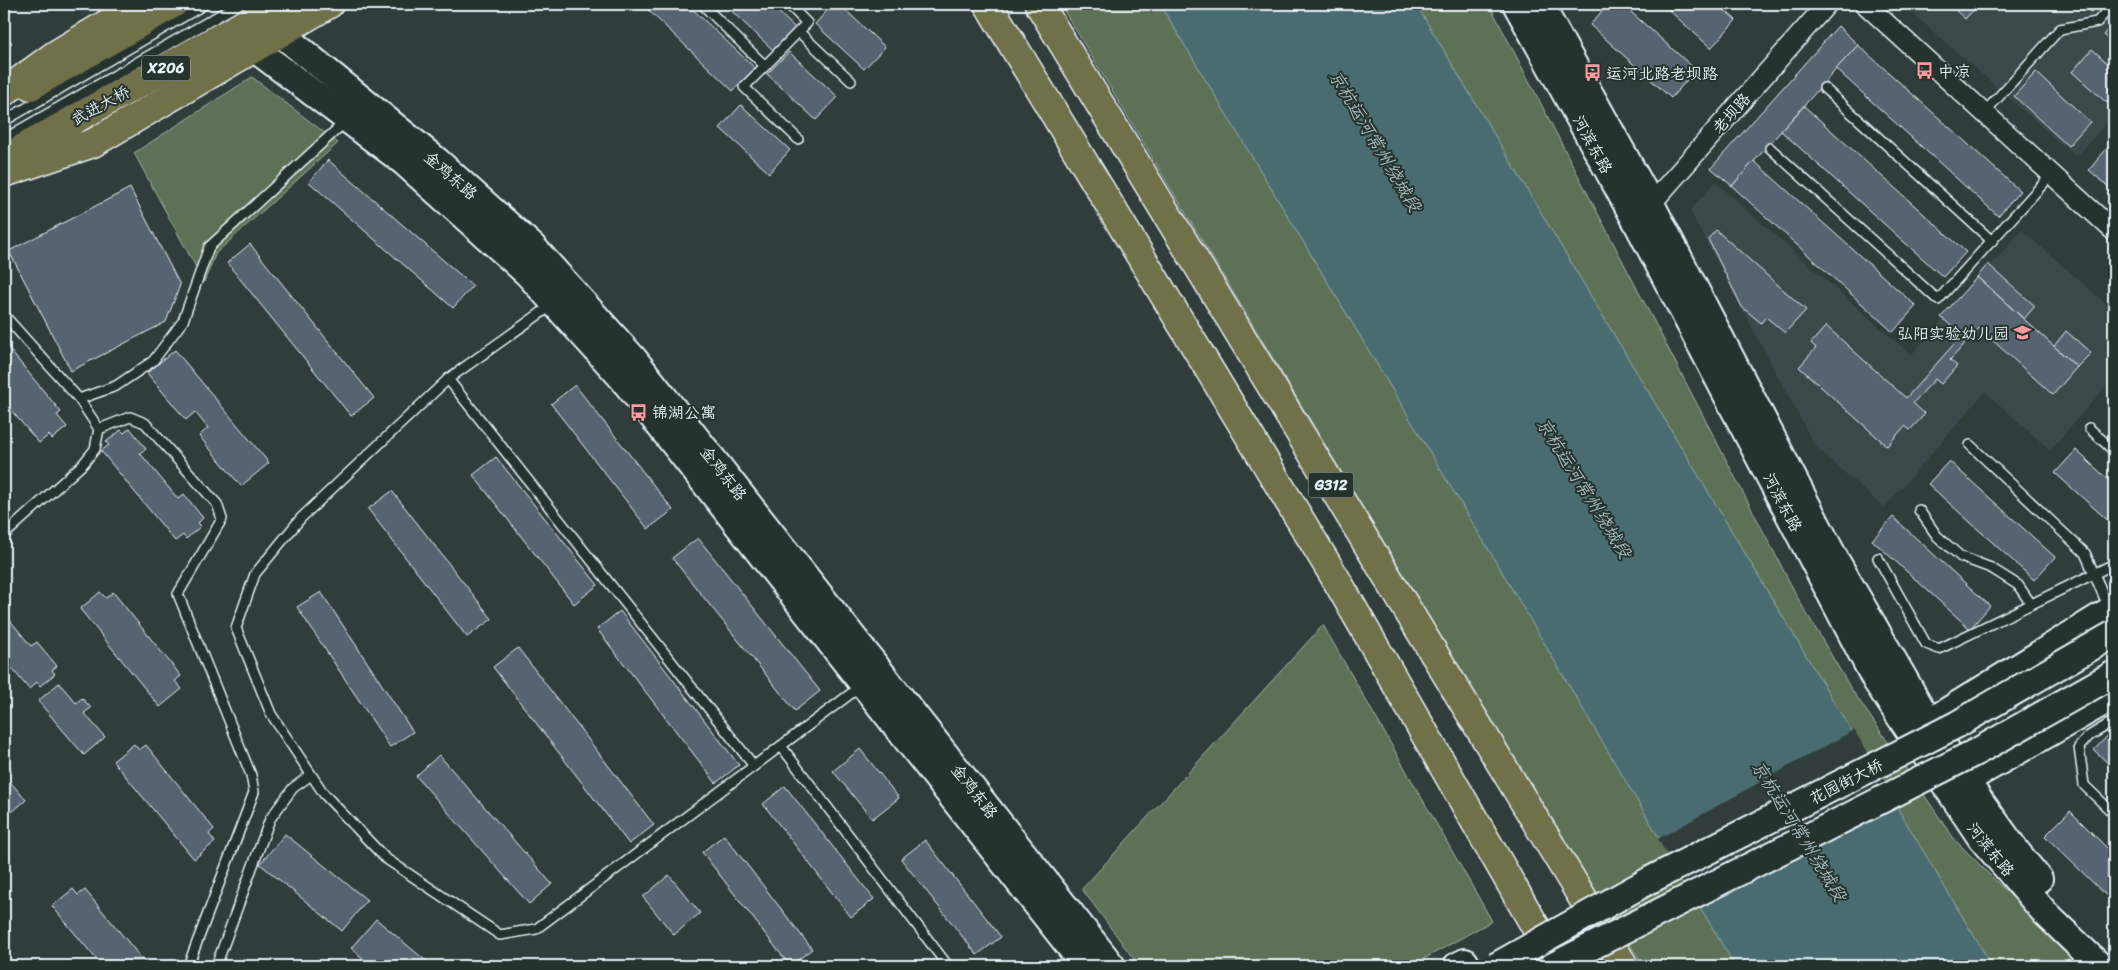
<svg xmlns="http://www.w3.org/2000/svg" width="2118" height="970" font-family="Sriracha,'LXGW WenKai TC',sans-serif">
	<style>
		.built { fill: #3b494b }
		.green { fill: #5c7154; stroke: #a2b1a6 }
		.water { fill: #496c6f; stroke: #89a1a6 }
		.pier { fill: #303d3b }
		.building { fill: #566471; stroke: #e8f1f8 }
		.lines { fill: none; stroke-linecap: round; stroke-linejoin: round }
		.lane-casing { stroke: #e8f1f8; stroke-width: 12 }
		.street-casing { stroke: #e8f1f8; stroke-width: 22 }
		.secondary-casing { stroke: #e8f1f8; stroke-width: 30 }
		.primary-casing { stroke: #e8f1f8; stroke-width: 31 }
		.highway-casing { stroke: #e8f1f8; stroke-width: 31 }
		.lane { stroke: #26332d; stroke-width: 9 }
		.street { stroke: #26332d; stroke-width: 19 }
		.secondary { stroke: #26332d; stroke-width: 26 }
		.primary { stroke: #70704a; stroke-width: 28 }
		.highway { stroke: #70704a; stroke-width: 28 }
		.secondary-bridge-casing { stroke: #e8f1f8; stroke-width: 30; stroke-linecap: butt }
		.secondary-bridge { stroke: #26332d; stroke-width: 26 }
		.labels { text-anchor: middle; stroke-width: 4; stroke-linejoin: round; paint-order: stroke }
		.shield { fill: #26332d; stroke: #aeb8bb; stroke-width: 1 }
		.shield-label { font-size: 15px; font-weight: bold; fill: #e8f1f8 }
		.poi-label { font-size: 16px; fill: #e8f1f8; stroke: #26332d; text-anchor: start }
		.street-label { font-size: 16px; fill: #e8f1f8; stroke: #26332d }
		.water-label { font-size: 18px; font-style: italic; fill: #a8bcc1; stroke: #26332d }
	</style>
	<rect width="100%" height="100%" fill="#303d3b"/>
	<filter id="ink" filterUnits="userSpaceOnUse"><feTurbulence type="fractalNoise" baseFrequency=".02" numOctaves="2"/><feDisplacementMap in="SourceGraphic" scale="10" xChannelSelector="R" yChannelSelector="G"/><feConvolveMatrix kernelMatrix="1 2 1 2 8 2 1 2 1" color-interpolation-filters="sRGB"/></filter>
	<g filter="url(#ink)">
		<g class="built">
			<polygon points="1902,4 2114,4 2114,115 2076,157"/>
			<polygon points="1715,182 1911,355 2022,230 2114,311 2114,377 2050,450 1985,392 1884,508 1815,446 1690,211"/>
		</g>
		<g class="green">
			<polygon points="1060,4 1160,4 1492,555 1735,966 1644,966 1580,869"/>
			<polygon points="1416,4 1489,4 1800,602 1850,687 1955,840 2081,966 1992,966"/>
			<polygon points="252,77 338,143 216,253 204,282 134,153"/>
			<polygon points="1323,625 1492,921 1411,966 1139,966 1082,889"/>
		</g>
		<polygon class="water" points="1160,4 1416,4 1992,966 1735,966 1492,555"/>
		<polygon class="pier" points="1854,730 1896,800 1697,907 1658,839"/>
		<g class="building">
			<polygon points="646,4 687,4 755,68 733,91 644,6"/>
			<polygon points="724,4 770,4 795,28 773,50"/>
			<polygon points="833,4 839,4 885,47 864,69 815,24"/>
			<polygon points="1608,4 1622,4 1696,70 1671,98 1590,25"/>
			<polygon points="1662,4 1718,4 1736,20 1711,48"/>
			<polygon points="1949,4 1979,4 1965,19"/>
			<polygon points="2082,4 2098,4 2091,12"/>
			<polygon points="2114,22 2114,44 2103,35"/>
			<polygon points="1838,26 1858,45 1732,186 1711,168"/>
			<polygon points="4,34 12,43 4,52"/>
			<polygon points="1858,45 2020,191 1998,216 1836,69"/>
			<polygon points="2092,49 2114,69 2114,95 2107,103 2072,72"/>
			<polygon points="789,52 838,97 816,120 767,74"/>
			<polygon points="2036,72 2090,122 2068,146 2014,96"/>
			<polygon points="741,105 790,150 769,173 720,128"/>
			<polygon points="1804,106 1966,252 1943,277 1781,131"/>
			<polygon points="2109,146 2114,151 2114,192 2089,170"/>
			<polygon points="328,160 473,286 453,308 309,182"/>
			<polygon points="1754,161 1916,306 1893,332 1732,186"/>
			<polygon points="130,188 180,285 166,322 71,371 9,251"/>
			<polygon points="1716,230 1806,310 1785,333 1766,317 1761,323 1742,307 1708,239"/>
			<polygon points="250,244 374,398 351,416 227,263"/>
			<polygon points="1988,264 2035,306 2024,319 1977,277"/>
			<polygon points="1977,277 2077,367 2053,395 1979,328 1950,360 1957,366 1941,384 1935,379 1913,403 1925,414 1910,430 1905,426 1887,446 1799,367 1816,348 1811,343 1826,326 1906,398 1962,335 1941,317"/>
			<polygon points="2066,331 2091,353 2077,367 2054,346"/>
			<polygon points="4,343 61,412 57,415 67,427 52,439 49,435 39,443 4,402"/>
			<polygon points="175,350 269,463 241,486 199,436 208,428 195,412 186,420 147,373"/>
			<polygon points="575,385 673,510 648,529 551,404"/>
			<polygon points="130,428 146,449 140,453 178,499 184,494 203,518 198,523 201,526 186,539 183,535 175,541 101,451 109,445 106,442 121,430 124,433"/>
			<polygon points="2076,450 2114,485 2114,526 2055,473"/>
			<polygon points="496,457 598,585 574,604 473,475"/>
			<polygon points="1949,461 2055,557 2034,580 1928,484"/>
			<polygon points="392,491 492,619 467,637 368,509"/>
			<polygon points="1893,517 1990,606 1970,629 1872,540"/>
			<polygon points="698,538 820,691 795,711 672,558"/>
			<polygon points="100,592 106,598 113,592 181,676 175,681 182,689 160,707 80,609"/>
			<polygon points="321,592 413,732 390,747 297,607"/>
			<polygon points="620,611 739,765 716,783 597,629"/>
			<polygon points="4,613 31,646 37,642 57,666 52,670 55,674 40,686 37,682 29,689 4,659"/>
			<polygon points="518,648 654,825 629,844 493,667"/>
			<polygon points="59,683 76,703 82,698 91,708 84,713 105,737 84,755 38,701"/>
			<polygon points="2114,729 2114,769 2094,750"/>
			<polygon points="134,744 139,750 146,745 214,829 209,834 215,842 194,859 113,761"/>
			<polygon points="860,749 899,798 872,819 833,771"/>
			<polygon points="439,755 552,884 529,904 416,776"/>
			<polygon points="4,762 12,771 5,776 26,800 5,818"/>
			<polygon points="785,786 874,899 851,917 763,804"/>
			<polygon points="2070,811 2114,855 2114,903 2045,836"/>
			<polygon points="285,834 367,900 342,931 260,864"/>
			<polygon points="724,835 812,949 790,966 702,852"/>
			<polygon points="925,840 1001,937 977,955 901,859"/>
			<polygon points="669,875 700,913 674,935 643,897"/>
			<polygon points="73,889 78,895 85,890 148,966 102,966 52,906"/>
			<polygon points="376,919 432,966 372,966 351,948"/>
		</g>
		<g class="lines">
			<defs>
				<g id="lane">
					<polyline points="702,4 765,66 807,23 788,4"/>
					<polyline points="799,32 851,81"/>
					<polyline points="765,66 744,87 798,139"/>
					<polyline points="1824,88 1992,241"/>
					<polyline points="1984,113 2060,29 2097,22 2113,4"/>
					<polyline points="4,121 205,4"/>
					<polyline points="4,139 239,4"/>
					<polyline points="1770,148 1938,300 2052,174"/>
					<polyline points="552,305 448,379 301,518 255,574 236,628 271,714 324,794 385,858 500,935 536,929 861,686"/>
					<polyline points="4,315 79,399 99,429 95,449 83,464 4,535"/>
					<polyline points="448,379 754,766"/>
					<polyline points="79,399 116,386 153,361 183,321 209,247 346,121"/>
					<polyline points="2089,428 2114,451"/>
					<polyline points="99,429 130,417 145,423 217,504 222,519 178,594 251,775 254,792 188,966"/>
					<polyline points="1970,445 2085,553 2109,608"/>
					<polyline points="1919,510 1937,536 1961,557 1991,568 2018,585 2031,604"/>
					<polyline points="1878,558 1926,644 1939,649 2114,564"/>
					<polyline points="2114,721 2089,736 2079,747 2084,785 2114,814"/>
					<polyline points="781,746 948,966"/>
					<polyline points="216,966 270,819 293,788 311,775"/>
				</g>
				<g id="street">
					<polyline points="1865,4 2114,231"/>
					<polyline points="1643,213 1827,4"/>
				</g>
				<g id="secondary">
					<polyline points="1516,4 1636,221 1876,681 1981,838 2046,914 2100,966"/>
					<polyline points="1540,4 1651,204 1835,559 1929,722 1966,781 2017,852 2039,879"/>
					<polyline points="280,33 436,160 533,247 634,359 1112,966"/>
					<polyline points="255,49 405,163 527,273 622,378 1085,966"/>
					<polyline points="1915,731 2114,608"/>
					<polyline points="1951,789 2114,696"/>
					<polyline points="1457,966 1465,962 1467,966"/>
				</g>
				<g id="primary">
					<polyline points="31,86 173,4"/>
					<polyline points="4,159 280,4"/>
				</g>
				<g id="highway">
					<polyline points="988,4 1336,579 1558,966"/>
					<polyline points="1039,4 1624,966"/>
					<polyline points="4,92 55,55 140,4"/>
					<polyline points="4,173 93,143 329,4"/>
				</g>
			</defs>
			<use href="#lane" class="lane-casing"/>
			<use href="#street" class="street-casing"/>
			<use href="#secondary" class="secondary-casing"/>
			<use href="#primary" class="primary-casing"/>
			<use href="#highway" class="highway-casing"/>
			<use href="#lane" class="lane"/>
			<use href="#street" class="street"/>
			<use href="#secondary" class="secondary"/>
			<use href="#primary" class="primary"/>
			<use href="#highway" class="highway"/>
			<defs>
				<g id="secondary-bridge">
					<polyline points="1496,966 1650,880 1956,725 2114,634"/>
					<polyline points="1553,966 1978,751 2114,674"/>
				</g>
			</defs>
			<use href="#secondary-bridge" class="secondary-bridge-casing"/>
			<use href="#secondary-bridge" class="secondary-bridge"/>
		</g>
	</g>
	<defs>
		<symbol id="bus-bare" viewBox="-9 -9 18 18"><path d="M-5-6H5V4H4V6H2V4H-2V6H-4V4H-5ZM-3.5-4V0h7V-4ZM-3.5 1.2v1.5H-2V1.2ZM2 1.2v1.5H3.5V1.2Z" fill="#ff9aa2" stroke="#26332d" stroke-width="2.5" paint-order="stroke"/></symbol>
		<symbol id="school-bare" viewBox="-9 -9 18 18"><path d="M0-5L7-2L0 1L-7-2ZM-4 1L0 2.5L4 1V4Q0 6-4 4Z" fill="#ff9aa2" stroke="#26332d" stroke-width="2.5" paint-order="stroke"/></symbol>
	</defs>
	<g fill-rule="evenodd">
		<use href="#bus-bare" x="1912" y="58" width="25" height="25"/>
		<use href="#bus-bare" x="1580" y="60" width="25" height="25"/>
		<use href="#school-bare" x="2010" y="320" width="25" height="25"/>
		<use href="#bus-bare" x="626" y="400" width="25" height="25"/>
	</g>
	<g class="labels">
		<g class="shield">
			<rect x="142" y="55.5" width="48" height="25" rx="4"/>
			<rect x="1308.5" y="472.5" width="45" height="25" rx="4"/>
		</g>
		<g class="shield-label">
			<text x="166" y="73">X206</text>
			<text x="1331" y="490">G312</text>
		</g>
		<g class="poi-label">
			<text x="1938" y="77">中凉</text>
			<text x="1606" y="79">运河北路老坝路</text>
			<text x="2009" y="339" text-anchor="end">弘阳实验幼儿园</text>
			<text x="652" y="418">锦湖公寓</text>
		</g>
		<g class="street-label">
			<text transform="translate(100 105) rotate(-29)" y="6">武进大桥</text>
			<text transform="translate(1731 113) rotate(-49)" y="6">老坝路</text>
			<text transform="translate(1593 144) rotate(61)" y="6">河滨东路</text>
			<text transform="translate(451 175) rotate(41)" y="6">金鸡东路</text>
			<text transform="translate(724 473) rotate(52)" y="6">金鸡东路</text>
			<text transform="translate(1783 502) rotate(62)" y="6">河滨东路</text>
			<text transform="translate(1846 781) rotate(-27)" y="6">花园街大桥</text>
			<text transform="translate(975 791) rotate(52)" y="6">金鸡东路</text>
			<text transform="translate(1991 849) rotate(51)" y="6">河滨东路</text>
		</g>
		<g class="water-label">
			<text transform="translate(1375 141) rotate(59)" y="6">京杭运河常州绕城段</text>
			<text transform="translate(1584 488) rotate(58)" y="6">京杭运河常州绕城段</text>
			<text transform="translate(1799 831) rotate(58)" y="6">京杭运河常州绕城段</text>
		</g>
	</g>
	<rect width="2118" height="970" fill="none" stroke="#26332d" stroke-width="20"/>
	<rect x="10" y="10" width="2098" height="950" fill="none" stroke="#e8f1f8" stroke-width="2" filter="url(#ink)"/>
</svg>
